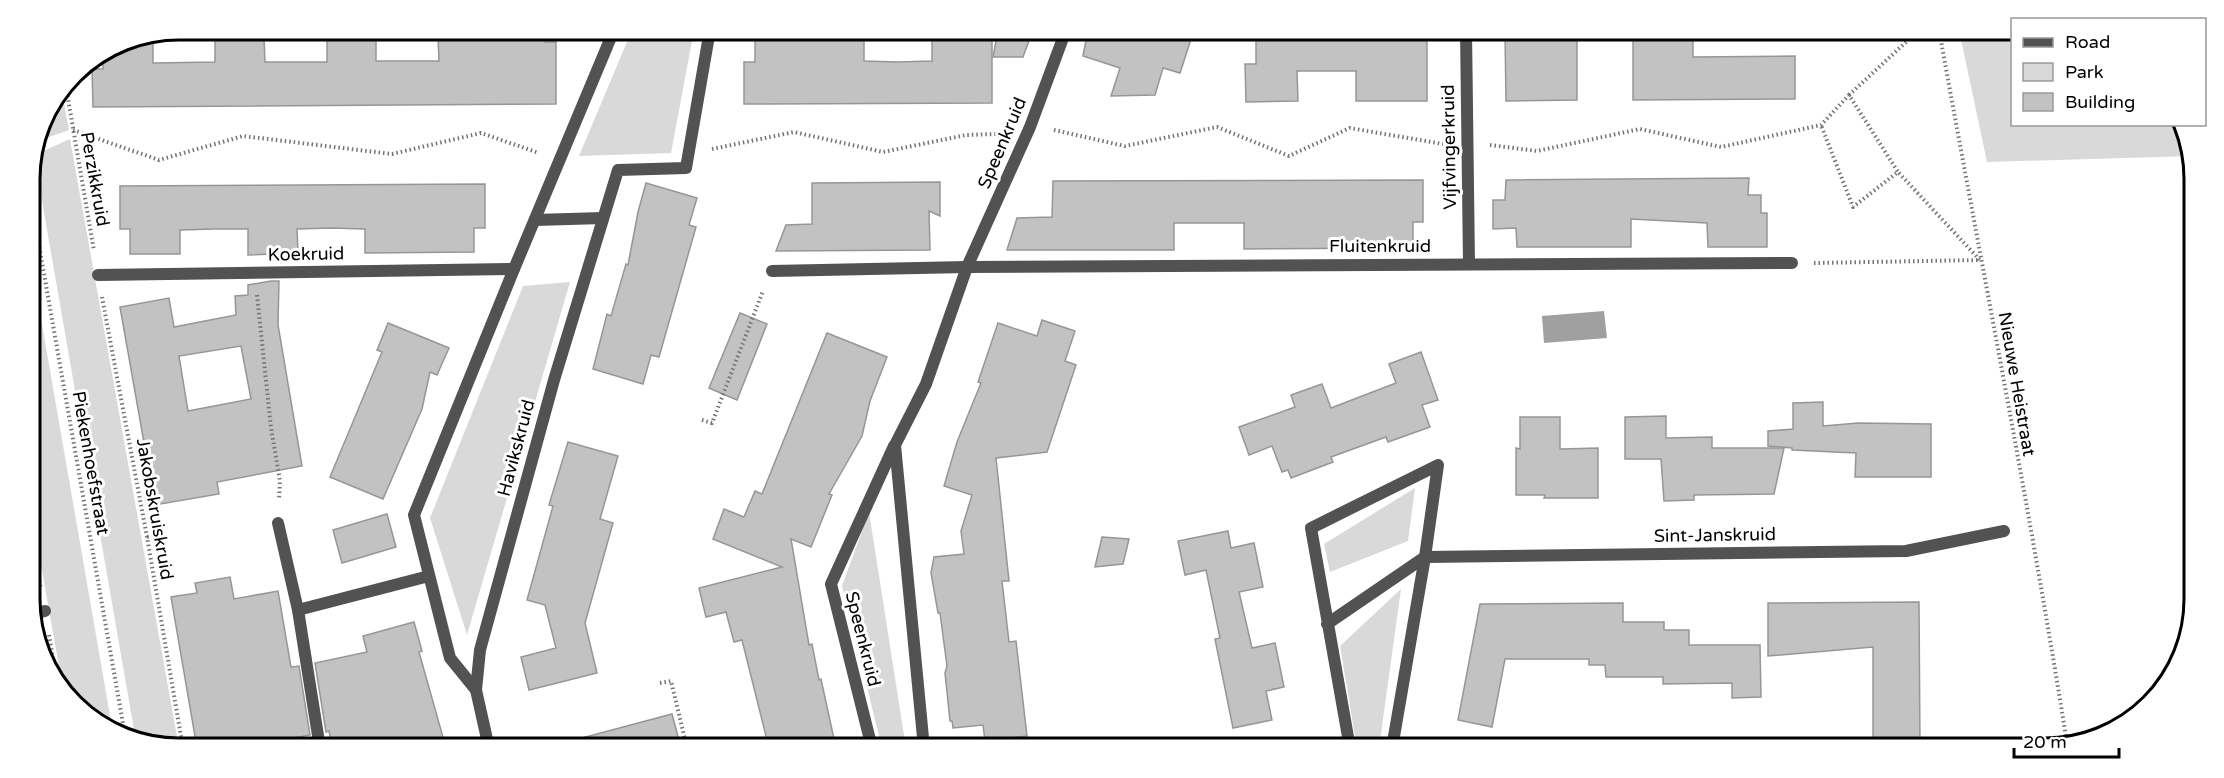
<svg xmlns="http://www.w3.org/2000/svg" width="2224" height="778" font-family="'Varela Round',sans-serif">
	<style>
		.green { fill: #d9d9d9 }
		.water { fill: #a0a0a0 }
		.building { fill: #c2c2c2; stroke: #969696; stroke-width: 1.5; fill-rule: evenodd }
		.lines { fill: none; stroke-linecap: round; stroke-linejoin: round }
		.path { stroke: #747474; stroke-width: 4; stroke-dasharray: 1.5 3; stroke-linecap: butt }
		.lane { stroke: #525252; stroke-width: 12 }
		.street { stroke: #525252; stroke-width: 12 }
		.labels { text-anchor: middle; stroke-width: 6; stroke-linejoin: round; paint-order: stroke }
		.street-label { font-size: 18px; fill: #000; stroke: #fff }
		.rim { fill: none; stroke: #000; stroke-width: 3 }
	</style>
	<rect width="100%" height="100%" fill="#fff"/>
	<g class="green">
		<polygon points="632,30 694,30 671,153 579,156"/>
		<polygon points="1959,30 2012,30 2012,124 2177,125 2191,156 1987,162"/>
		<polygon points="62,93 69,130 38,141 46,113"/>
		<polygon points="70,139 179,748 136,741 34,155"/>
		<polygon points="31,261 112,727 67,697 63,689 32,514"/>
		<polygon points="570,282 467,635 430,518 523,286"/>
		<polygon points="1415,488 1408,541 1330,572 1324,544"/>
		<polygon points="869,512 906,748 882,748 842,586"/>
		<polygon points="1401,589 1379,748 1357,748 1340,646"/>
	</g>
	<polygon class="water" points="1604,311 1607,338 1544,343 1542,316"/>
	<g class="building">
		<polygon points="998,30 1033,30 1023,57 993,57"/>
		<polygon points="1088,30 1194,30 1180,73 1163,68 1155,95 1111,96 1120,68 1083,56"/>
		<polygon points="1693,31 1693,57 1795,56 1795,99 1633,100 1633,32"/>
		<polygon points="1427,32 1427,101 1356,101 1356,71 1297,71 1298,101 1246,102 1245,64 1256,64 1256,33"/>
		<polygon points="1517,32 1577,32 1577,100 1506,101 1505,33"/>
		<polygon points="992,34 992,103 744,104 744,62 755,62 755,36 864,35 864,61 898,62 932,61 932,35"/>
		<polygon points="153,35 153,63 215,62 215,38 264,38 265,62 327,62 327,37 376,37 376,61 439,61 438,37 545,37 545,42 556,42 556,104 93,107 92,69 103,69 103,54 123,41"/>
		<polygon points="1749,178 1748,195 1761,195 1761,213 1767,213 1767,247 1708,247 1707,223 1631,219 1631,247 1517,247 1516,228 1493,229 1493,200 1505,200 1506,180"/>
		<polygon points="1423,180 1423,222 1413,222 1413,248 1244,249 1244,223 1174,223 1174,250 1007,250 1017,218 1052,217 1053,181"/>
		<polygon points="940,182 940,216 929,211 930,250 776,251 786,225 812,224 812,183"/>
		<polygon points="646,183 697,198 689,225 696,227 659,357 651,355 643,384 593,369 607,314 611,316 626,264 628,265 638,212"/>
		<polygon points="485,184 485,228 474,228 474,252 365,253 365,229 331,228 297,229 298,253 248,255 248,229 214,229 180,230 180,254 130,254 130,229 120,229 120,186"/>
		<path d="M271,281H279L278,325L302,466L217,482L219,494L155,505L120,307L169,298L174,327L236,315L235,296L248,295V285ZM241,346L251,399L188,411L179,356Z"/>
		<polygon points="740,313 767,324 737,400 709,388"/>
		<polygon points="1042,320 1075,331 1065,361 1076,365 1047,452 996,458 1009,581 1002,581 1009,642 1016,641 1027,736 985,741 983,725 953,728 952,721 950,721 945,673 947,666 940,613 938,613 931,573 934,557 964,554 961,531 972,495 944,486 957,442 981,383 978,382 998,323 1037,336"/>
		<polygon points="388,323 449,348 437,375 430,372 422,409 383,499 330,477 382,352 377,350"/>
		<polygon points="827,333 887,357 870,401 862,436 829,494 832,495 811,547 791,539 809,645 812,644 819,680 821,679 836,748 769,748 742,640 734,642 726,612 706,617 699,588 782,567 713,539 724,509 744,517 755,491 762,494"/>
		<polygon points="1421,352 1438,400 1422,405 1430,427 1388,442 1386,437 1331,457 1333,462 1291,478 1288,470 1282,472 1272,446 1249,455 1239,427 1295,407 1291,395 1322,384 1331,408 1396,383 1389,364"/>
		<polygon points="1823,402 1823,426 1858,423 1931,424 1931,477 1855,477 1856,453 1792,450 1792,448 1768,446 1768,431 1793,429 1793,403"/>
		<polygon points="1666,416 1666,438 1712,437 1712,448 1784,448 1774,494 1694,495 1694,500 1664,501 1661,459 1625,459 1625,417"/>
		<polygon points="1520,417 1560,417 1560,449 1598,448 1598,498 1544,498 1545,495 1516,495 1516,448 1520,449"/>
		<polygon points="568,442 618,456 600,519 613,523 585,623 597,673 529,690 521,657 556,648 545,605 527,600 553,506 549,505"/>
		<polygon points="387,514 396,547 342,563 333,530"/>
		<polygon points="1228,531 1231,548 1254,543 1263,587 1239,592 1252,648 1275,643 1284,687 1266,691 1272,720 1233,728 1215,639 1220,638 1206,570 1185,575 1178,541"/>
		<polygon points="1102,537 1129,539 1123,564 1095,567"/>
		<polygon points="230,577 234,599 278,591 291,667 299,666 310,735 239,748 197,748 171,597 197,593 195,583"/>
		<polygon points="1919,602 1920,748 1873,748 1873,647 1768,656 1768,603"/>
		<polygon points="1623,603 1623,622 1664,622 1664,630 1689,630 1689,645 1760,645 1761,697 1732,698 1732,683 1663,684 1663,677 1606,677 1605,665 1589,665 1589,659 1505,659 1492,727 1458,720 1480,604"/>
		<polygon points="414,622 422,651 419,652 446,748 387,748 384,738 332,746 329,731 326,732 315,663 367,652 363,636"/>
		<polygon points="672,714 681,748 579,748 578,739"/>
	</g>
	<g class="lines">
		<g class="path">
			<path d="M1939,30C1982,268 2029,504 2067,743"/>
			<polyline points="66,87 94,251"/>
			<polyline points="1849,95 1919,30"/>
			<polyline points="73,130 159,160 243,136 392,154 481,133 539,153"/>
			<polyline points="1054,130 1125,146 1217,127 1289,156 1350,128 1443,144"/>
			<polyline points="1490,145 1537,151 1640,129 1721,147 1821,125 1849,95 1898,172 1853,207 1821,125"/>
			<polyline points="712,149 794,132 883,152 966,135 996,134"/>
			<polyline points="30,194 125,735"/>
			<polyline points="1814,263 1980,260 1898,172"/>
			<polyline points="257,295 271,428 280,481 279,499"/>
			<polyline points="102,297 147,537 183,748"/>
			<polyline points="702,420 712,423 763,291"/>
			<polyline points="147,537 157,535 162,546"/>
			<polyline points="32,541 41,589"/>
			<polyline points="49,635 56,675"/>
			<polyline points="660,683 671,681 687,748"/>
		</g>
		<polyline class="lane" points="278,523 298,610 320,748"/>
		<g class="street">
			<polyline points="1466,30 1469,264"/>
			<polyline points="535,220 603,218"/>
			<polyline points="772,271 967,267 1792,263"/>
			<polyline points="98,275 514,269"/>
			<polyline points="298,610 429,576"/>
			<polyline points="33,614 45,611"/>
			<polyline points="1327,624 1425,557 1438,465 1311,528 1350,748"/>
			<polyline points="476,690 450,658 414,515 514,269 614,30"/>
			<polyline points="489,748 476,690 480,650 554,380 618,170 686,168 710,30"/>
			<polyline points="872,748 831,584 894,446"/>
			<polyline points="924,748 895,445 926,384 967,267 1030,127 1066,30"/>
			<polyline points="1392,748 1425,557 1906,551 2004,531"/>
		</g>
	</g>
	<g class="labels">
		<g class="street-label">
			<text transform="translate(1002 143) rotate(-67)" y="6">Speenkruid</text>
			<text transform="translate(1449 147) rotate(-91)" y="6">Vijfvingerkruid</text>
			<text transform="translate(95 179) rotate(80)" y="6">Perzikkruid</text>
			<text x="1380" y="252">Fluitenkruid</text>
			<text transform="translate(306 254) rotate(-1)" y="6">Koekruid</text>
			<text transform="translate(2017 384) rotate(80)" y="6">Nieuwe Heistraat</text>
			<text transform="translate(516 448) rotate(-75)" y="6">Havikskruid</text>
			<text transform="translate(91 463) rotate(80)" y="6">Piekenhoefstraat</text>
			<text transform="translate(155 509) rotate(80)" y="6">Jakobskruiskruid</text>
			<text transform="translate(1715 535) rotate(-1)" y="6">Sint-Janskruid</text>
			<text transform="translate(863 639) rotate(76)" y="6">Speenkruid</text>
		</g>
	</g>
	<path d="M0 0H2224V778H0ZM179 40H2045A139 139 0 0 1 2184 179V599A139 139 0 0 1 2045 738H179A139 139 0 0 1 40 599V179A139 139 0 0 1 179 40Z" fill="#fff" fill-rule="evenodd"/>
	<path class="rim" d="M179 40H2045A139 139 0 0 1 2184 179V599A139 139 0 0 1 2045 738H179A139 139 0 0 1 40 599V179A139 139 0 0 1 179 40Z"/>
	<rect x="2011" y="18" width="195" height="108" fill="#ffffff" stroke="#999999" stroke-width="1.5"/>
	<rect x="2023" y="38" width="30" height="9" fill="#525252" stroke="#999999" stroke-width="1.5"/>
	<text x="2065" y="48" font-size="18" fill="#000000">Road</text>
	<rect x="2023" y="63" width="30" height="18" fill="#d9d9d9" stroke="#999999" stroke-width="1.5"/>
	<text x="2065" y="78" font-size="18" fill="#000000">Park</text>
	<rect x="2023" y="93" width="30" height="18" fill="#c2c2c2" stroke="#999999" stroke-width="1.5"/>
	<text x="2065" y="108" font-size="18" fill="#000000">Building</text>
	<path d="M2014 748v9h105v-9" fill="none" stroke="#000000" stroke-width="3"/>
	<text x="2023" y="748" font-size="18" fill="#000000" stroke="#ffffff" stroke-width="4.5" paint-order="stroke">20 m</text>
</svg>
